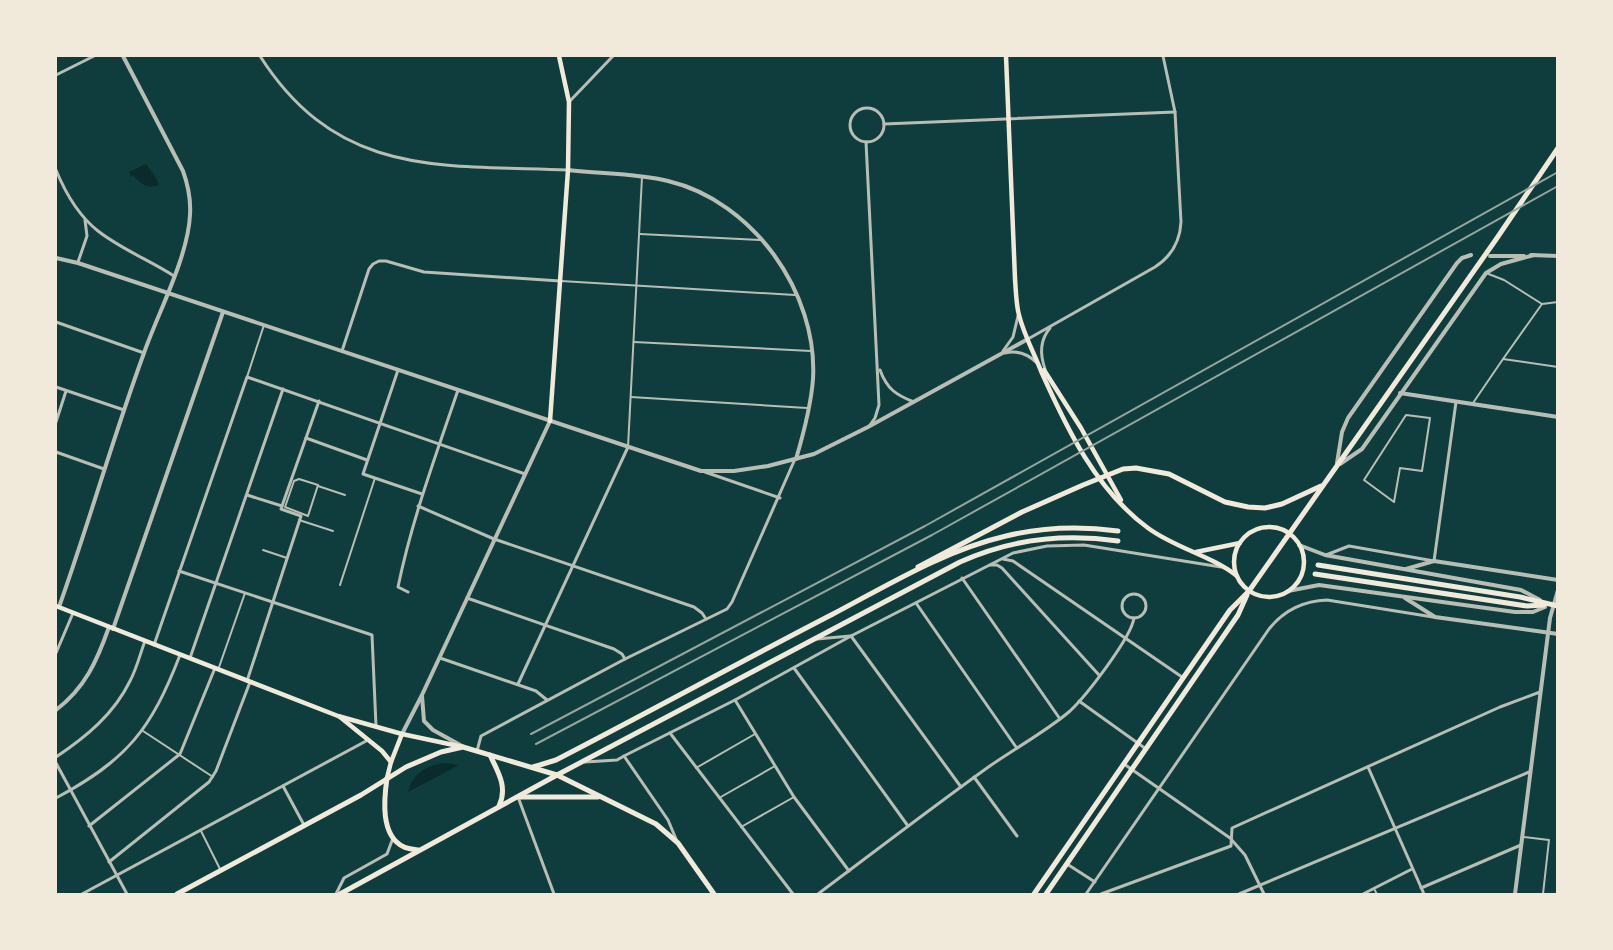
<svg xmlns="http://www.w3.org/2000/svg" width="1613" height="950" font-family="'Titillium Web',sans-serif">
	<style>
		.water { fill: #0a2a2b }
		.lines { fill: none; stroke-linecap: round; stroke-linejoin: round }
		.pedestrian { stroke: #b8beb3; stroke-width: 2 }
		.minor { stroke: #b8beb3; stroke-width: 3 }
		.tertiary { stroke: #b8beb3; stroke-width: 4 }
		.secondary { stroke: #f1e9da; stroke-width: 4.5 }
		.primary { stroke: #f1e9da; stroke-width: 5 }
		.rail { stroke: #97a49c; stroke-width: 2 }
	</style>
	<rect width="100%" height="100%" fill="#0f3d3e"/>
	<g class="water">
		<path d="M146,164L155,176L159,185C146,189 141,184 133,175L131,177L129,172Z"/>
		<path d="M446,763L459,765L408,792C412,774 428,764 446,763Z"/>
	</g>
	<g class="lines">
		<g class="pedestrian">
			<polyline points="640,234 760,240"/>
			<polyline points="1486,273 1504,280 1542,304 1558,302"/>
			<polyline points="561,281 795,295"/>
			<polyline points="634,342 811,351"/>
			<polyline points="1503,359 1542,304"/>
			<polyline points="247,377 264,325"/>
			<polyline points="631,397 807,408"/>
			<polyline points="1473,403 1503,359 1558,367"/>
			<polygon points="1406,415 1430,418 1422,471 1400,468 1394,502 1364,480"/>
			<polyline points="628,447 642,177"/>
			<polygon points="299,479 318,485 308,516 285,507 294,481"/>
			<polyline points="318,486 345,495"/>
			<polyline points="299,520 333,531"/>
			<polyline points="263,550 287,558"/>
			<polyline points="340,585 375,478"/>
			<polyline points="218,670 245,593"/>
			<polyline points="143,731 213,777"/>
			<polyline points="696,768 755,734"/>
			<polyline points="719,798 775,766"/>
			<polyline points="741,827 794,797"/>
			<polyline points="201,831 220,869"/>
			<polyline points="1523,837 1549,840 1543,894"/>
			<polyline points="1374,889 1377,894"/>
		</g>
		<g class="minor">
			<path d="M260,56C338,178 440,165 568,170"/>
			<polyline points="56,75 94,56"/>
			<polyline points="569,102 613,56"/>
			<circle cx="867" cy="125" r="17"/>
			<polyline points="884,124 1175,112"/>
			<polyline points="866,142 879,405 875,418 870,425"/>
			<path d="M56,170C65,192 79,216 98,231C121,249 149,260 174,276"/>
			<polyline points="78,262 87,236 85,220"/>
			<polyline points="56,322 144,353"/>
			<path d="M1028,339L1155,267C1172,256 1180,242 1181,222L1175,112L1163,56"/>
			<polyline points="342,351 369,269 373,264 379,261 386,261 424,272 560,281"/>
			<polyline points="1003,351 1013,337 1018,316"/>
			<path d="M1005,353C1017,350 1028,354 1037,363"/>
			<path d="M1045,369C1040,355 1039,341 1050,328"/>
			<polyline points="398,370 363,474 422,494"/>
			<path d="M880,370C887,389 896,395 914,402"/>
			<polyline points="56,387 124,410"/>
			<polyline points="56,422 66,391"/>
			<polyline points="306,438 367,460"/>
			<polyline points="56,452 104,469"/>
			<polyline points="705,472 780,498"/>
			<polyline points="247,495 282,506 281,509 301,516 247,681"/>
			<polyline points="282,506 319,401"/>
			<polyline points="418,506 494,539 694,607 702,613 706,619"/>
			<polyline points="1326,555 1349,546 1434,561 1456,402"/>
			<polyline points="1003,559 1013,561 1182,677"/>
			<polyline points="990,565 997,565 1002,568 1099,675"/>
			<polyline points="179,571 372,635 376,726"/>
			<polyline points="962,578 1060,719"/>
			<path d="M408,592L398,587C412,519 436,455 458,390"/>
			<circle cx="1134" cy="606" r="12"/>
			<polyline points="467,598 614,649 622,654 625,659"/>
			<polyline points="916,603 1016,747"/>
			<polyline points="851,636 961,787"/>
			<polyline points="817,639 850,636"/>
			<polyline points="154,645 247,377 525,474"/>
			<polyline points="56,653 73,613"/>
			<polyline points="190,658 283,389"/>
			<polyline points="440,658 536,691 547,700"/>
			<polyline points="794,668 908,826"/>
			<polyline points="518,684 628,447"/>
			<polyline points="735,700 794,797 849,871"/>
			<polyline points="1079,701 1146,749"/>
			<polyline points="670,733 793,894"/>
			<polyline points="477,751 481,736 625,659 727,609 732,602 795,459"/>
			<polyline points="624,756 668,820 676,839"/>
			<path d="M56,757C86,737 114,714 130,681C137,668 140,654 145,641"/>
			<polyline points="585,762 617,760 624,756 735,700 851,636 1013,553 1047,546 1084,545 1221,567"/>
			<polyline points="56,763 127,894"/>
			<polyline points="1124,764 1230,838 1245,855 1264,894"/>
			<polyline points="1368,767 1424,894"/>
			<polyline points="974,777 1017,836"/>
			<polyline points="283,786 304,825"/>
			<polyline points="518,797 554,894"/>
			<path d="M56,798C127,760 151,730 180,655"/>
			<polyline points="89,826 180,754 215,668"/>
			<polyline points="109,862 209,782 216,771 250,682"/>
			<polyline points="1067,864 1095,882"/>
			<polyline points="1421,888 1521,845"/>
			<polyline points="82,894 368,740"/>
			<polyline points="336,894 344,878 387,854 393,838"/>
			<path d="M818,894C874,852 930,809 987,768C1012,750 1047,731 1070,711C1086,696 1131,638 1134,618"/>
			<path d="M1086,894L1269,629C1284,610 1303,601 1327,600L1433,617"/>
			<polyline points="1101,894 1231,846 1232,828 1500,707 1540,692"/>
			<polyline points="1239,894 1529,772"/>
			<polyline points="1363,894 1412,869"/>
		</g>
		<g class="tertiary">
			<path d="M568,170C601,174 636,173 668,181C753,201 818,293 813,379C811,406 804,432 796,459"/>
			<polyline points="1531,255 1558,256"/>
			<polyline points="1490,256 1524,256"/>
			<polyline points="56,258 78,263 701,471 734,471 768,466 814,454 868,427 1028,339"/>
			<polyline points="1400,393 1558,417"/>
			<polyline points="1337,463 1342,432 1348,418 1457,263 1462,258 1471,255"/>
			<polyline points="1340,464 1362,449 1486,273 1501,264 1534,255"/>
			<polyline points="1299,545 1325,555 1521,590 1540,600"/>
			<polyline points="1406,569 1434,561 1558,580"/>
			<polyline points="1288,591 1319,585 1515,612 1533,612 1545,607"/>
			<polyline points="1405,598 1435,617 1558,634"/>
			<path d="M59,607C89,523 113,437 144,353C158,313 188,257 190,215C191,200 188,185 183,171L123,56"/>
			<polyline points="113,629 223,312"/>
			<polyline points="422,696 424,721 433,730 462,746"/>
			<path d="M56,710C85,688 97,661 109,627"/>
			<polyline points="402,734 422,695 550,421"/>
			<polyline points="1515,894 1550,618 1558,590"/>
		</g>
		<g class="secondary">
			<path d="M1006,56L1015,279C1016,291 1016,304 1019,315C1024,335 1034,353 1041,371C1067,429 1096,490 1148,528C1175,548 1210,555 1237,576"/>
			<polyline points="1044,370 1081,428 1121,500"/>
			<polyline points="550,421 568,170 569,102 559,56"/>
			<circle cx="1269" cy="562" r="35"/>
			<polyline points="1196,552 1240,543"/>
			<polyline points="56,606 338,716 402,734 463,747"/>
			<polyline points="340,717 382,751 391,762"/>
			<polyline points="387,778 391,762 402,734"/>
		</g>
		<g class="primary">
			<polyline points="1318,565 1520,597 1558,606"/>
			<polyline points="918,567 1022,512 1083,485 1123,469 1136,468 1169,474 1225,502 1248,507 1265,508 1282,504 1321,486"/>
			<polyline points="1315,574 1527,606 1544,605"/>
			<path d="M490,755C498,772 508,787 499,806"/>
			<path d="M533,767L556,760C649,712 740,662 833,614C888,585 945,550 1006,536C1043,527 1081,526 1118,531"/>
			<path d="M387,778C384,799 380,836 404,847C408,849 414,849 418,850"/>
			<polyline points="520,797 598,797"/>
			<polyline points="177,894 361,795 406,767 441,752 463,747 557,775 656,824 678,843 714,894"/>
			<path d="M340,894L557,775L960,562C1011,539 1063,533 1118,541"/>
			<polyline points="1034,894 1230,610 1249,591 1497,238 1558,148"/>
			<polyline points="1046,894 1238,615 1247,595"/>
		</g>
		<g class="rail">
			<polyline points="531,734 925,526 1558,172"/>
			<polyline points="536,744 932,535 1558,186"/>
		</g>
	</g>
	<rect width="1613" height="950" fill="none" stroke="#f1e9da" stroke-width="114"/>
</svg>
